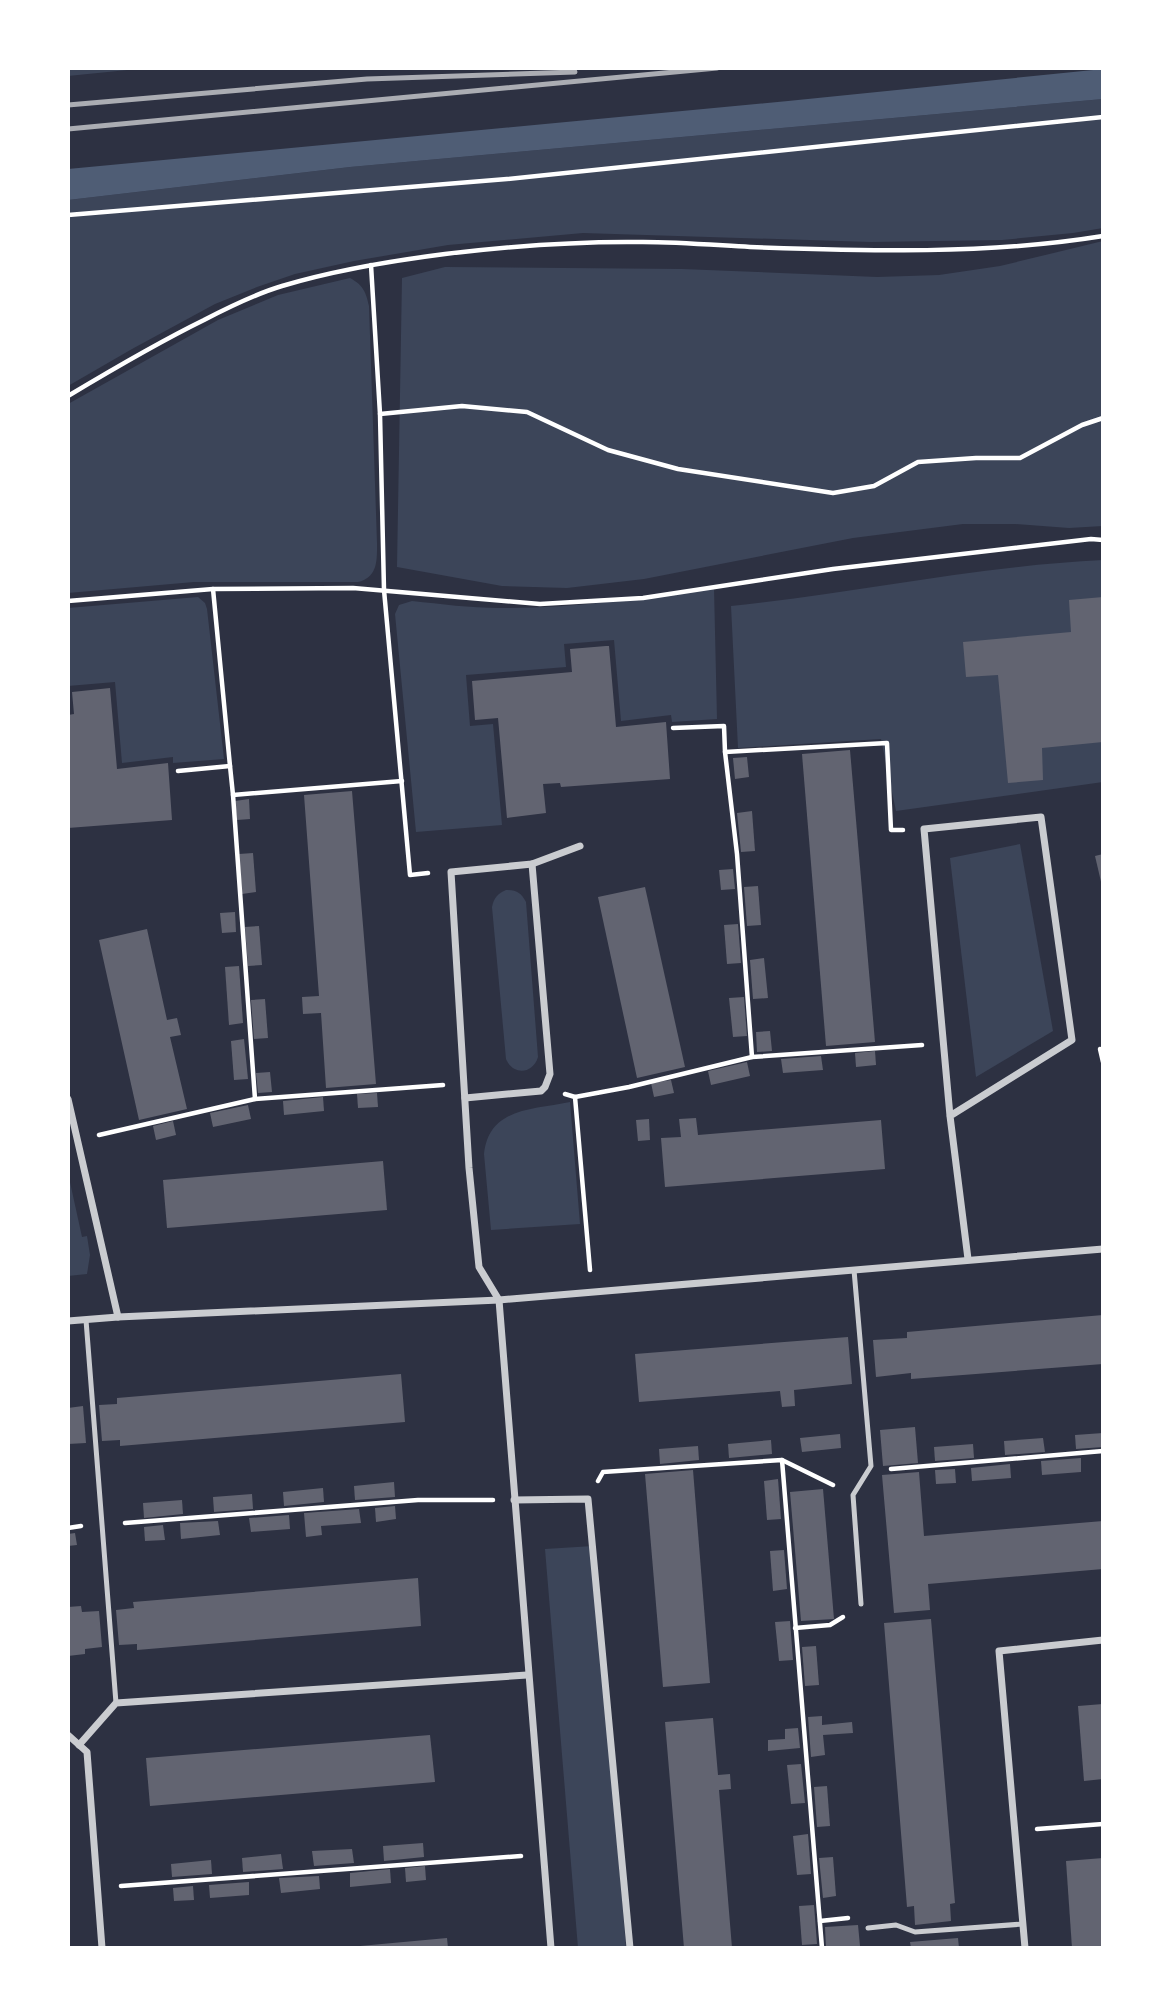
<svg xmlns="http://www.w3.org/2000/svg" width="1171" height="2016" font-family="Lato,sans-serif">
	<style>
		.green { fill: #3c4559 }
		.water { fill: #4f5d75 }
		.building { fill: #626471 }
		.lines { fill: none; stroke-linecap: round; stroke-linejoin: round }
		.path { stroke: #fff; stroke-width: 4.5 }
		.service { stroke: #caccd0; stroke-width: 5 }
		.minor { stroke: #caccd0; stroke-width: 7 }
		.rail { stroke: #abadb3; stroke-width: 5 }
	</style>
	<rect width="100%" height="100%" fill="#2d3142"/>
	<g class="green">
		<polygon points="68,68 147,68 68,76"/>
		<polygon points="1103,99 1103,228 1073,233 1002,240 871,242 583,233 448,245 354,261 295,274 257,287 215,304 132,349 68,386 68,200 350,167"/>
		<polygon points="1103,241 1103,526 1069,528 1015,524 963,524 853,538 644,579 567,588 502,586 397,567 402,278 445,267 682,269 877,277 939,275 1000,266"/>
		<path d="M350,278C363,285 366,292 369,306L377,543C377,560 378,577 358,582H194L68,593V404L218,320L278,295Z"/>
		<path d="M1103,560V782L896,811L881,739L738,748L731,606C855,593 978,566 1103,560Z"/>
		<path d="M714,588L717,719L672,722L671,715L621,721L614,640L564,644L566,667L466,675L470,726L493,724L502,825L416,832L395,614L399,605L412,601C441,604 470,608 499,608C571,609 643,598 714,588Z"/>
		<polygon points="198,597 205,603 207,609 224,759 173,763 173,757 122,763 115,682 68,686 68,608"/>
		<polygon points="1020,844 1053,1031 976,1077 950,858"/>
		<path d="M506,890C517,890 521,893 526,902L538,1057C533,1074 513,1076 506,1059L492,907C494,898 497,894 506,890Z"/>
		<path d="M570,1102L580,1224L491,1230L484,1154C489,1107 533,1110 570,1102Z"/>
		<polygon points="68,1173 82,1237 87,1236 90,1255 87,1274 68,1276"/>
		<polygon points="593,1546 626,1948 578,1948 545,1549"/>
	</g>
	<polygon class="water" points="1103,69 1103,99 350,167 68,200 68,169 788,101"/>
	<g class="building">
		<polygon points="1103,597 1103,742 1042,748 1043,780 1008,783 998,675 966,677 963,642 1071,632 1069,600"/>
		<polygon points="606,646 609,646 616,727 666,722 670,779 561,787 560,783 543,784 546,813 507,818 498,718 475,720 472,681 572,672 570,649"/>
		<polygon points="110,688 117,769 168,763 172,820 68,828 68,715 74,714 72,692"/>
		<polygon points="850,750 875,1042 826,1046 802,754"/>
		<polygon points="747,757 749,777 735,779 733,758"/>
		<polygon points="352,791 376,1084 326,1088 321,1013 303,1014 302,997 319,996 304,795"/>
		<polygon points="249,799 250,819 237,820 235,801"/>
		<polygon points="752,811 755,851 741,852 737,813"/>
		<polygon points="253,853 256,892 242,894 239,854"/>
		<polygon points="1103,854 1103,886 1102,886 1095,856"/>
		<polygon points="733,869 735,889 721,890 719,870"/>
		<polygon points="758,886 761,925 747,926 744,887"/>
		<polygon points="645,887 685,1067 637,1078 598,897"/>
		<polygon points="235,912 236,932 222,933 220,913"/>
		<polygon points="738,924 741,963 727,964 724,925"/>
		<polygon points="259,926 262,965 248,966 245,927"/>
		<polygon points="147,929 167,1020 177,1018 181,1035 170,1037 187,1109 139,1120 99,940"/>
		<polygon points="764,958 768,998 753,999 750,960"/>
		<polygon points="239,966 243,1023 229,1025 225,967"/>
		<polygon points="744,997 747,1036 733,1037 729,998"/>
		<polygon points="265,999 268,1038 254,1039 251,1000"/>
		<polygon points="770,1031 772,1051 757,1052 756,1032"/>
		<polygon points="244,1039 248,1079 234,1080 231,1041"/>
		<polygon points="875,1051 876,1065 856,1067 855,1053"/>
		<polygon points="821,1056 823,1070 783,1073 781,1059"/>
		<polygon points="747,1062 750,1076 711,1085 708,1071"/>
		<polygon points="270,1072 272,1092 258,1093 256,1073"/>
		<polygon points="671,1080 674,1093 654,1097 651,1083"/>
		<polygon points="377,1093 378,1107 358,1108 357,1094"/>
		<polygon points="323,1097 324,1111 284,1115 283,1101"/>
		<polygon points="248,1105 251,1119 213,1127 210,1113"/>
		<polygon points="696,1118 698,1135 881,1120 885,1169 665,1187 661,1138 681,1137 679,1119"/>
		<polygon points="649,1119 650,1140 638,1141 636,1120"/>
		<polygon points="173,1121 176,1135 156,1140 153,1126"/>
		<polygon points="383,1161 387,1210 167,1228 163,1180"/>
		<polygon points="1103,1315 1103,1364 911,1379 911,1373 876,1377 873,1340 907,1338 907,1332"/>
		<polygon points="848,1337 852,1384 794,1390 795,1406 782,1407 780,1391 639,1402 635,1354"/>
		<polygon points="401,1374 405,1422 120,1446 120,1440 102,1441 99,1405 117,1404 117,1398"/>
		<polygon points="83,1406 86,1443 68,1444 68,1408"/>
		<polygon points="915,1427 918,1463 883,1466 880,1430"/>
		<polygon points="1103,1433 1103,1447 1076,1449 1075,1435"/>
		<polygon points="840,1434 841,1448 802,1452 800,1438"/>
		<polygon points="1043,1438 1045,1452 1005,1455 1004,1441"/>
		<polygon points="771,1440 772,1454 729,1458 728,1444"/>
		<polygon points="973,1444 974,1458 935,1461 934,1447"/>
		<polygon points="698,1446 699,1460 660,1464 659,1449"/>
		<polygon points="1081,1458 1081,1472 1042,1475 1041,1461"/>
		<polygon points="1010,1464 1011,1478 972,1481 971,1468"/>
		<polygon points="955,1469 956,1483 936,1484 935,1470"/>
		<polygon points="693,1470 710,1683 663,1687 645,1474"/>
		<polygon points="919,1472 924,1536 1103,1521 1103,1569 928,1584 930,1610 894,1613 882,1475"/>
		<polygon points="778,1479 781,1519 767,1520 764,1481"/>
		<polygon points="394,1482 395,1497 355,1500 354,1486"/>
		<polygon points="323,1488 324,1502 284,1506 283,1492"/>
		<polygon points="823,1489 834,1619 801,1621 790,1492"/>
		<polygon points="252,1494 253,1509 214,1512 213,1497"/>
		<polygon points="182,1500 183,1514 144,1518 143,1503"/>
		<polygon points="395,1506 396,1519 376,1522 375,1508"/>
		<polygon points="359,1509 361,1523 321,1526 322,1535 306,1537 304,1513"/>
		<polygon points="289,1515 290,1529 251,1532 249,1518"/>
		<polygon points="218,1521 220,1535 181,1539 180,1523"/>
		<polygon points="163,1525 165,1540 145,1541 144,1527"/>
		<polygon points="75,1533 77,1545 68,1546 68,1534"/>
		<polygon points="784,1550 787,1589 773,1591 770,1551"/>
		<polygon points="418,1578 421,1626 137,1650 137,1644 119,1645 116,1610 134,1608 133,1602"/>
		<polygon points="81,1606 82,1612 99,1611 102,1647 85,1649 85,1654 68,1656 68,1607"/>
		<polygon points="931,1619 955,1903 950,1904 951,1921 915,1925 914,1906 907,1907 884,1623"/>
		<polygon points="790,1621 793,1660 779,1661 775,1622"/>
		<polygon points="816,1646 819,1685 805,1686 802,1647"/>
		<polygon points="1103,1704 1103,1779 1084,1781 1078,1706"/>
		<polygon points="822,1716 822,1725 852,1722 853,1733 823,1735 825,1755 811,1757 808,1717"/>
		<polygon points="713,1718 718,1775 730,1774 731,1789 719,1790 732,1948 684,1948 665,1722"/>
		<polygon points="798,1728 800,1748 768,1751 768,1740 785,1739 785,1729"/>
		<polygon points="430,1735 435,1782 150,1806 146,1758"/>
		<polygon points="801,1764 805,1803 791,1804 787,1765"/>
		<polygon points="827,1786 830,1826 817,1827 814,1787"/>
		<polygon points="808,1834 811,1874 797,1875 793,1836"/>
		<polygon points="423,1843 424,1857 384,1861 383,1846"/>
		<polygon points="352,1849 354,1863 314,1866 312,1851"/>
		<polygon points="281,1854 283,1869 243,1872 242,1858"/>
		<polygon points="833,1857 836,1896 823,1898 819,1858"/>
		<polygon points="1103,1858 1103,1948 1072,1948 1066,1861"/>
		<polygon points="211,1860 212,1874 172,1877 171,1864"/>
		<polygon points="425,1866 426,1880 406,1882 405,1868"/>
		<polygon points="390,1869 391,1883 350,1887 350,1873"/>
		<polygon points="319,1876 320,1889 281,1893 279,1878"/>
		<polygon points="249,1882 249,1895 210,1898 209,1885"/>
		<polygon points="193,1886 194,1900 174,1901 173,1888"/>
		<polygon points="814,1905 817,1944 802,1945 799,1906"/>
		<polygon points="858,1925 860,1946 826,1948 825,1927"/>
		<polygon points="447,1938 448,1948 360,1948 360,1946"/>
		<polygon points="958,1938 959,1948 911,1948 910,1942"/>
	</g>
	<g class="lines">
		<g class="path">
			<polyline points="68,215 507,179 1103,117"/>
			<polyline points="371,265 380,414 384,590 410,875 428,873"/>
			<path d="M68,396C113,369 157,343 204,320C229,307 255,294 282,286C335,270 390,261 445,254C511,246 576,241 643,242C678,242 714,245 750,247C868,251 986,255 1103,236"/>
			<polyline points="380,414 462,406 527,412 608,450 678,469 833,493 874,486 918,462 976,458 1020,458 1082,425 1103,418"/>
			<polyline points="68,601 213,589 353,588 540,604 643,598 833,569 1091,539 1103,540"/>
			<polyline points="673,728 724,726 725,752 887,743 891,830 903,830"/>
			<polyline points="725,752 737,854 752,1057"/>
			<polyline points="230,766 233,795 402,781"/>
			<polyline points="178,771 230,766 213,589"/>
			<polyline points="233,795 255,1099"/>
			<polyline points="1100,1049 1103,1062"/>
			<polyline points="565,1094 575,1097 629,1087 752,1057 922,1045"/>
			<polyline points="575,1097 590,1270"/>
			<polyline points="99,1135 255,1099 443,1085"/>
			<polyline points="782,1460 822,1948"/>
			<polyline points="891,1469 1103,1451"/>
			<polyline points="598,1481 603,1472 782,1460 833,1485"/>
			<polyline points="125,1523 418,1500 493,1500"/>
			<polyline points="68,1528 81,1526"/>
			<polyline points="795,1628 830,1625 843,1617"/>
			<polyline points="1037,1829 1103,1824"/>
			<polyline points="121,1886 521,1856"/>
			<polyline points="820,1921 848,1918"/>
		</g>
		<g class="service">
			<polyline points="854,1270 871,1466 853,1495 861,1604"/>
			<polyline points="86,1320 116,1703"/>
			<polyline points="868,1928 896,1925 915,1932 1023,1924"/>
		</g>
		<g class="minor">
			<polyline points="465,1098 541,1091 545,1087 550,1074 532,864"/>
			<polyline points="68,1099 118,1317"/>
			<polyline points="950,1116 1072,1040 1041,817 924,829 950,1116 968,1259"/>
			<polyline points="68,1321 118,1317 499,1300 1103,1249"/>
			<polyline points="514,1500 588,1499 630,1948"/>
			<polyline points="68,1735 87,1752 102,1948"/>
			<polyline points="79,1745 116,1703 527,1675"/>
			<polyline points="551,1948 499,1300 479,1267 469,1168 451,872 532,864 580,846"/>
			<polyline points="1025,1948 999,1651 1103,1640"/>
		</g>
		<g class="rail">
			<polyline points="68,105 367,79 575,72"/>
			<polyline points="68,129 717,68"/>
		</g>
	</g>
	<rect width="1171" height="2016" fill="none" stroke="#ffffff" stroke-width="140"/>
</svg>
